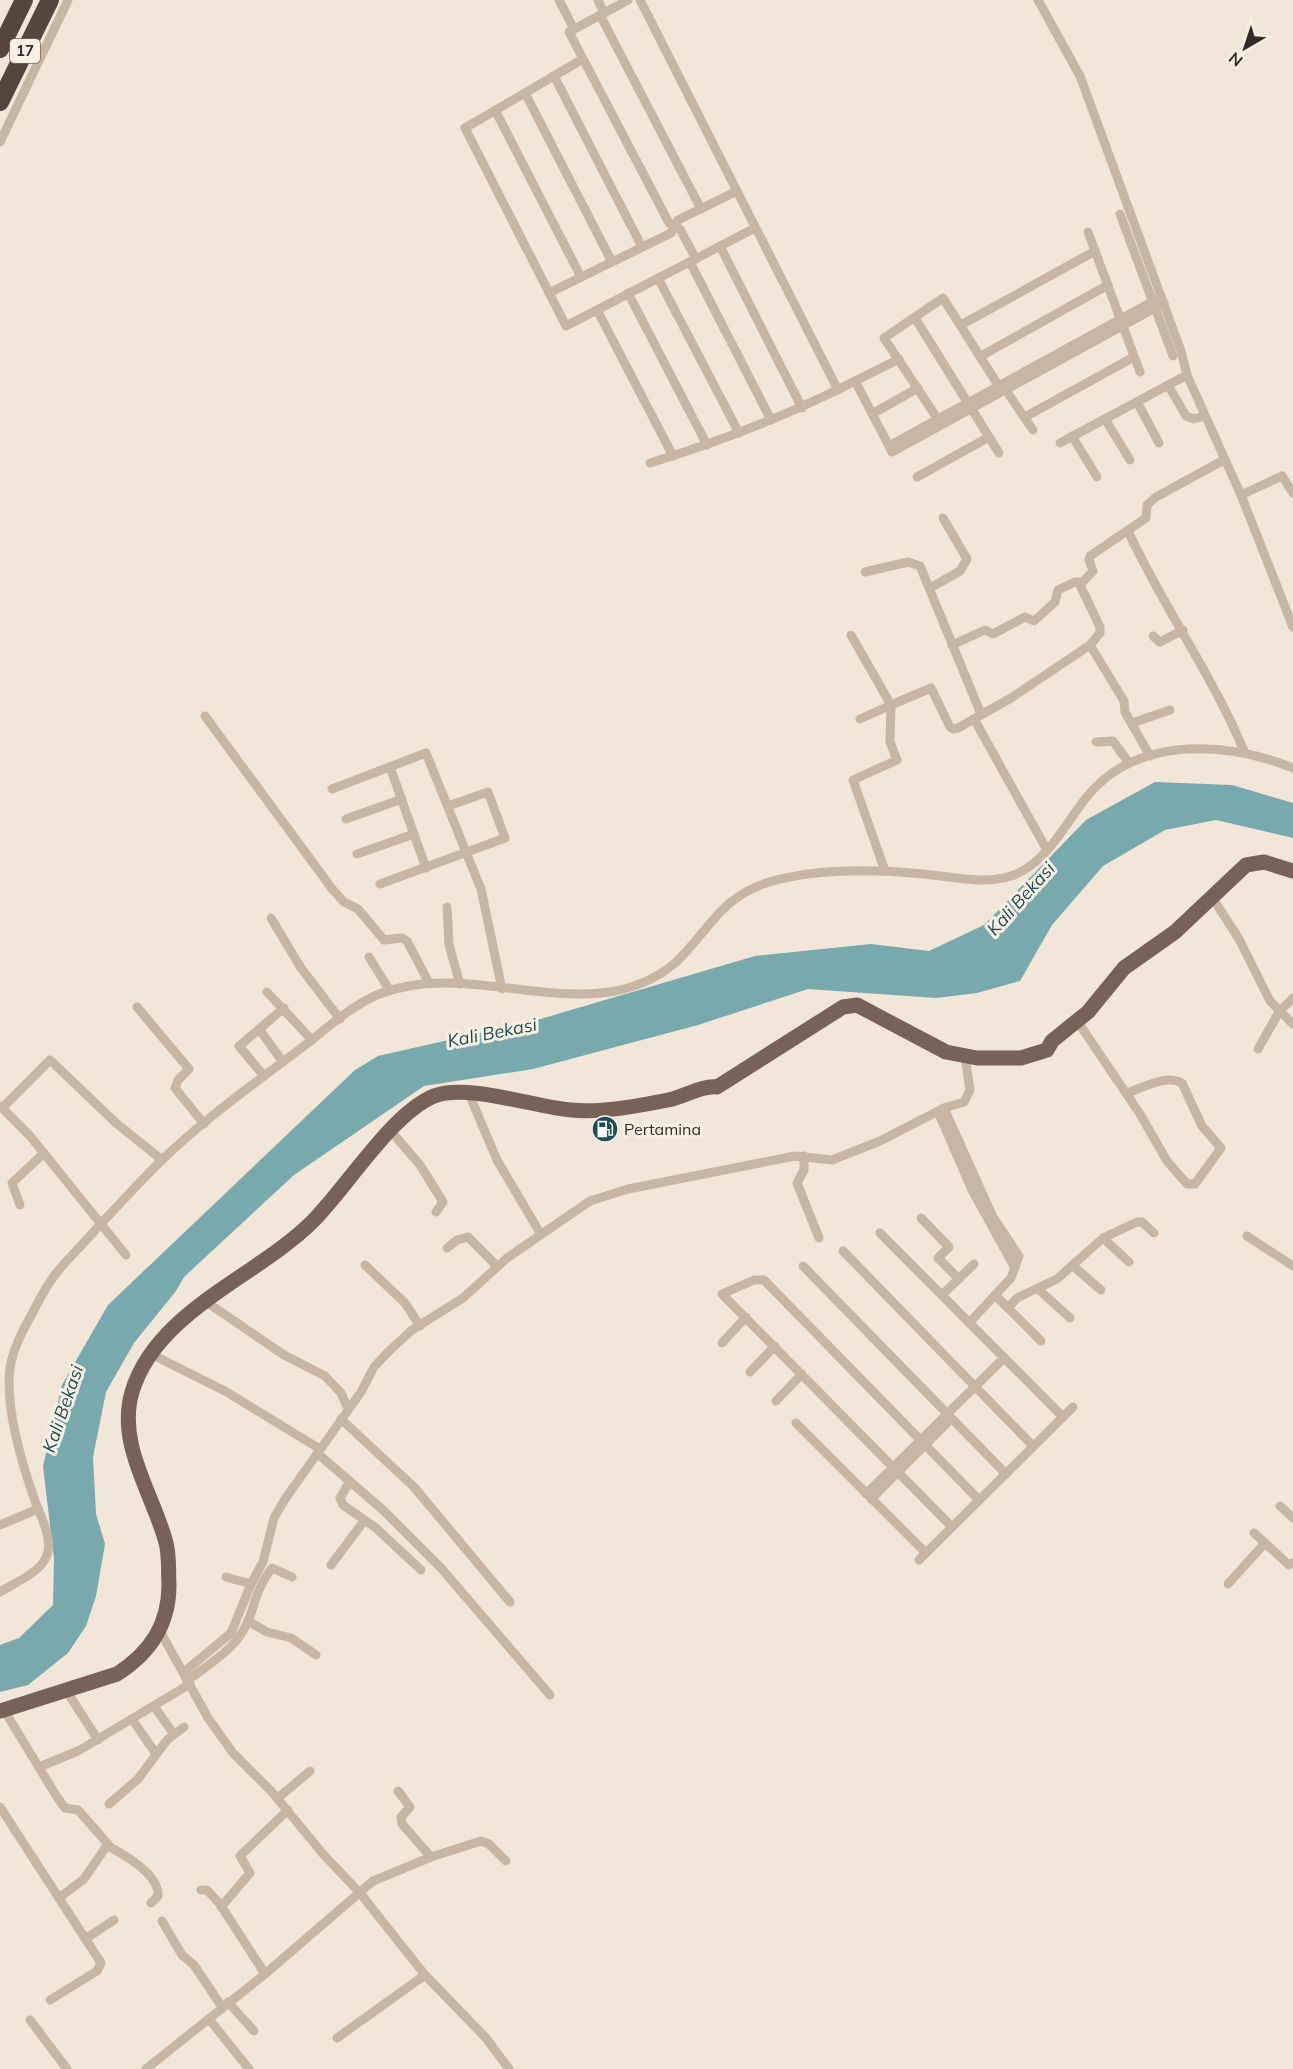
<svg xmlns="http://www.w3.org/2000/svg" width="1293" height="2069" font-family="Mulish,sans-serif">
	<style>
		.water { fill: #77a9ad }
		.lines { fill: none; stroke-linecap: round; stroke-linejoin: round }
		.street { stroke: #c8b6a4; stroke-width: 9 }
		.primary { stroke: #766257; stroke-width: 15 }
		.highway { stroke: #55453d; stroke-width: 18 }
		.labels { text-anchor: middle; stroke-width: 6; stroke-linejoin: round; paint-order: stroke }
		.shield { fill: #f9f0e4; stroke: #6f665f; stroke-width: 1.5 }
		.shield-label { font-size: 15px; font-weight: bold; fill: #342b26 }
		.poi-label { font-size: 16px; fill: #342b26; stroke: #f9f0e4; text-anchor: start }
		.water-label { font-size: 18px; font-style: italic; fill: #1c4f55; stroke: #f9f0e4 }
	</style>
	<rect width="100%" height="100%" fill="#f1e6d8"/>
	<polygon class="water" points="1155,782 1232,785 1293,803 1293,838 1216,820 1165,830 1103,866 1052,925 1020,981 977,993 936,998 808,989 698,1025 533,1069 424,1086 294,1175 184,1277 176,1291 134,1343 106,1392 93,1457 96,1514 105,1544 96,1596 86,1626 68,1653 28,1685 0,1692 0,1645 19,1638 53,1605 54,1559 43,1466 62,1385 108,1305 355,1070 378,1056 537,1020 755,956 871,944 929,951 984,925 1086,820"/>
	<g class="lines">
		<g class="street">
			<polyline points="559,0 574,29"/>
			<polyline points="598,0 604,13"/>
			<polyline points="628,0 569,32 669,223 680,229 696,259"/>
			<polyline points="640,0 838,390"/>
			<polyline points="1038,0 1080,76 1181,351 1187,375 1241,495 1293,627"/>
			<polyline points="600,15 701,209"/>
			<polyline points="583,59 465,128 566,326 755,228"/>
			<polyline points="554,76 642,247"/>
			<polyline points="525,93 612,262"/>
			<polyline points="495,110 581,277"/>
			<polyline points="0,142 68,0"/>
			<polyline points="1120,214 1173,356"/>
			<polyline points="1088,232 1140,372"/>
			<polyline points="720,246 802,408"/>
			<polyline points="690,262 771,420"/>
			<polyline points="658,278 739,433"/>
			<polyline points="549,293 671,233 678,220 737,191"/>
			<polyline points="628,293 707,445"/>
			<polyline points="1161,297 889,446 892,452 1164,303"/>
			<polyline points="597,310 673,456"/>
			<polyline points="915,318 999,453"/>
			<polyline points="961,325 1095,251"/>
			<polyline points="981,356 1108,285"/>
			<polyline points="855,381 899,359"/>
			<polyline points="1168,385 1186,416 1194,419 1205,416"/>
			<polyline points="1137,402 1159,443"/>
			<polyline points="872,414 918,388"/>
			<polyline points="1025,417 1134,357"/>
			<polyline points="937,418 884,338 943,298 998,385 1005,389 1033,430"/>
			<polyline points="1105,419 1130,460"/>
			<polyline points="1072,436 1097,477"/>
			<polyline points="1060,443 1187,375"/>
			<path d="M650,463C721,441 789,415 855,381L889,446"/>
			<polyline points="917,477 989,437"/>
			<polyline points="1241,495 1282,476 1293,493"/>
			<path d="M1128,531C1163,607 1212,674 1244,751"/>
			<polyline points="865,572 908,562 920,566 981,714"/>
			<polyline points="930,588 960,571 967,559 943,518"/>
			<polyline points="851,635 891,705 931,688 950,727 953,729 958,728 1011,698 1090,645 1100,633 1100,627 1080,585 1093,571 1089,560 1090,556 1146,518 1147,505 1156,497 1224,460"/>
			<polyline points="1153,636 1160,642 1183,630"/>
			<polyline points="952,645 985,630 993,634 1025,617 1034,621 1055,602 1058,590 1075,582 1081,582"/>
			<polyline points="1090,645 1124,701 1125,712 1150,756"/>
			<polyline points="205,716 333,890 344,902 358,909 384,940 402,938 407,941 429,983"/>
			<polyline points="860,719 891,705 890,742 897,760 853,780 885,871"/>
			<polyline points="974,719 1047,850"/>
			<polyline points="1132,723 1170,710"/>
			<polyline points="1096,742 1113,741 1129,763"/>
			<polyline points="390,767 426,868"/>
			<polyline points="332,789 426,753 481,889 502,989"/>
			<polyline points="346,819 402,799"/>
			<polyline points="357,854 414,834"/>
			<polyline points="380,884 505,838 488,792 448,806"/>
			<polyline points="1212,897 1239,939 1270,1001 1293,1024"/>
			<polyline points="447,907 449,945 460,984"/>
			<polyline points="271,918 301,968 340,1019"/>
			<polyline points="369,957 390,991"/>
			<polyline points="267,992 312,1040"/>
			<polyline points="137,1007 189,1069 178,1080 175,1088 204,1124"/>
			<path d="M1078,1022L1140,1114L1167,1161L1187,1184H1195L1221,1148L1202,1126L1182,1083C1167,1074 1142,1088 1127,1093"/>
			<polyline points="259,1029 283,1062"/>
			<polyline points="1258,1049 1279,1012 1293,998"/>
			<polyline points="264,1076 239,1046 284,1008"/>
			<polyline points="469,1094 497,1160 540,1233"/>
			<polyline points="0,1106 30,1136 126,1255"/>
			<polyline points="2,1108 50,1060 116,1123 162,1160"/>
			<polyline points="944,1108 993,1217 1019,1256 1011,1278 969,1323"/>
			<polyline points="938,1112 972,1190 1015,1268"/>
			<polyline points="390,1130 420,1165 443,1202 436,1212"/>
			<polyline points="804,1156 804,1170 797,1183 819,1238"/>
			<polyline points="20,1205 12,1183 44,1153"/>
			<polyline points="921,1218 949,1247 938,1258 959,1279"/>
			<polyline points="880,1233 1063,1417"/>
			<polyline points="1247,1236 1293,1266"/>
			<polyline points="1103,1238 1129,1262"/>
			<polyline points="447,1248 457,1240 468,1237 497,1266"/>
			<polyline points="843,1251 1033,1446"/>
			<polyline points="365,1265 405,1303 420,1326"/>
			<polyline points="803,1266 1006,1474"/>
			<polyline points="1073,1266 1101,1290"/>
			<polyline points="1038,1289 1070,1318"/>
			<polyline points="942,1295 974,1264"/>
			<polyline points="995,1295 1041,1341"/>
			<polyline points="205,1301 284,1355 325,1376 341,1393 348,1409"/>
			<polyline points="1008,1308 1017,1298 1057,1279 1103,1238 1137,1222 1142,1222 1154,1233"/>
			<polyline points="722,1343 746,1317"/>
			<polyline points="151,1354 225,1391 320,1449"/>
			<polyline points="750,1372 775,1346"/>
			<polyline points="776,1401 802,1374"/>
			<polyline points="341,1419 414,1487 510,1602"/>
			<polyline points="796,1423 926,1553"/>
			<polyline points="317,1453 383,1510 441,1568 550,1695"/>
			<polyline points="350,1481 340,1498 343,1505 376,1528 421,1570"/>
			<polyline points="866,1494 1004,1358"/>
			<polyline points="871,1499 947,1423"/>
			<polyline points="1280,1506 1293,1518"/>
			<polyline points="0,1525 38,1509"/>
			<polyline points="952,1527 722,1294 754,1280 764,1280 979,1500"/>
			<polyline points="1254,1533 1289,1565 1293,1563"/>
			<polyline points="919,1560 1073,1407"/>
			<polyline points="331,1565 364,1521"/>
			<polyline points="226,1577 251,1584"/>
			<polyline points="1228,1584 1265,1543"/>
			<path d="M0,1592C13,1584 36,1574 44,1561C56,1543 41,1518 35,1501C22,1464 5,1408 10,1368C13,1348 24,1328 34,1310C42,1294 51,1278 63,1265C96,1230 128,1193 162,1160C203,1120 251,1086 296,1052C322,1033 347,1008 377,995C448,966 527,1000 601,993C626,991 656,980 675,963C709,931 720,897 769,882C818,868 872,869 922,874C951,876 983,885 1011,876C1045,865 1065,825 1085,799C1135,735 1226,741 1293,768"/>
			<polyline points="248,1621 267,1632 291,1638 316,1655"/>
			<polyline points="160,1631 208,1718 233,1753 272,1792 323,1854 360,1893 425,1975 486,2038 509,2069"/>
			<polyline points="184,1672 231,1633 251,1584 263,1562 274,1518 285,1499 361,1392 374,1367 388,1352 412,1330 463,1298 507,1258 590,1201 628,1189 795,1156 832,1160 880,1141 944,1108 964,1102 970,1090 965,1056"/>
			<path d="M187,1681C206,1666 231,1652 243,1631C256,1609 253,1592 272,1568L292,1577"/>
			<polyline points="66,1690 98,1740"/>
			<polyline points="154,1706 173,1733"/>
			<polyline points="4,1710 57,1797 65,1808 78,1810 108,1844 84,1879 59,1898"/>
			<polyline points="132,1719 156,1754"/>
			<polyline points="39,1767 78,1751 190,1684"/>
			<polyline points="398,1791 410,1807 401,1817 402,1824 431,1857"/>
			<polyline points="278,1798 310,1771"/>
			<polyline points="109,1804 138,1779 167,1740 184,1727"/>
			<polyline points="0,1807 101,1963 97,1971 50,2000"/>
			<path d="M108,1846C125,1855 160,1875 158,1896L151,1903"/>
			<polyline points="201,1890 207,1890 220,1904 265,1974"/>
			<polyline points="221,1907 250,1873 240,1856 288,1810"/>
			<polyline points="162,1921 182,1955 194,1965 222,2007"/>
			<polyline points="85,1939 114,1920"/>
			<polyline points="228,2002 254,2031"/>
			<polyline points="209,2019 249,2069"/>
			<polyline points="30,2020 67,2069"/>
			<polyline points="337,2038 425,1975"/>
			<polyline points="146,2069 265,1974 373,1881 431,1857 481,1841 489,1844 506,1861"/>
		</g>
		<path class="primary" d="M0,1711L117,1674C150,1653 169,1625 169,1585C168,1570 170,1554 165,1539C151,1491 117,1443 132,1392C156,1311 257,1277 313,1221C347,1187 391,1114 434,1096C467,1083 534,1107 571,1110C601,1113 638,1106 668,1100C684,1097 702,1085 717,1087L843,1007L857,1005L946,1052L977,1058H1021L1047,1050L1052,1041L1088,1012L1124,968L1175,932L1246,865L1264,862L1293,871"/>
		<g class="highway">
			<polyline points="0,49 24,0"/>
			<polyline points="0,102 50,0"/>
		</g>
	</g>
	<defs>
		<symbol id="fuel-disc" viewBox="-11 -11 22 22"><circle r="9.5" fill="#1c4f55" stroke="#f9f0e4"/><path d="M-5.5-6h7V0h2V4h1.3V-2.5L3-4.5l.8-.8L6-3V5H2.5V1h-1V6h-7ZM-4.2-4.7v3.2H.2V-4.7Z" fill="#fff"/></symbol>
	</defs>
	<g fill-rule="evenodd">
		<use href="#fuel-disc" x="590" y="1114" width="30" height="30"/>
	</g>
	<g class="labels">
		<rect class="shield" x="10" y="39" width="30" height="24" rx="4.5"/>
		<g class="shield-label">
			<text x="25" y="56">17</text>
		</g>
		<g class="poi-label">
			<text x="624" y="1135">Pertamina</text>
		</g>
		<g class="water-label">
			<text transform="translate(1021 899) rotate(-48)" y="6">Kali Bekasi</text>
			<text transform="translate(492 1033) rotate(-11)" y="6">Kali Bekasi</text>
			<text transform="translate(63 1409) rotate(-71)" y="6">Kali Bekasi</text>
		</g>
	</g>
	<g transform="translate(1245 48) rotate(219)" stroke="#f9f0e4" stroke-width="4.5" paint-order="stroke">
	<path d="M0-4.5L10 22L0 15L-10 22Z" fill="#342b26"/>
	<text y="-9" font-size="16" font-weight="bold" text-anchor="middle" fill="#342b26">N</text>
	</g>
</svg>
